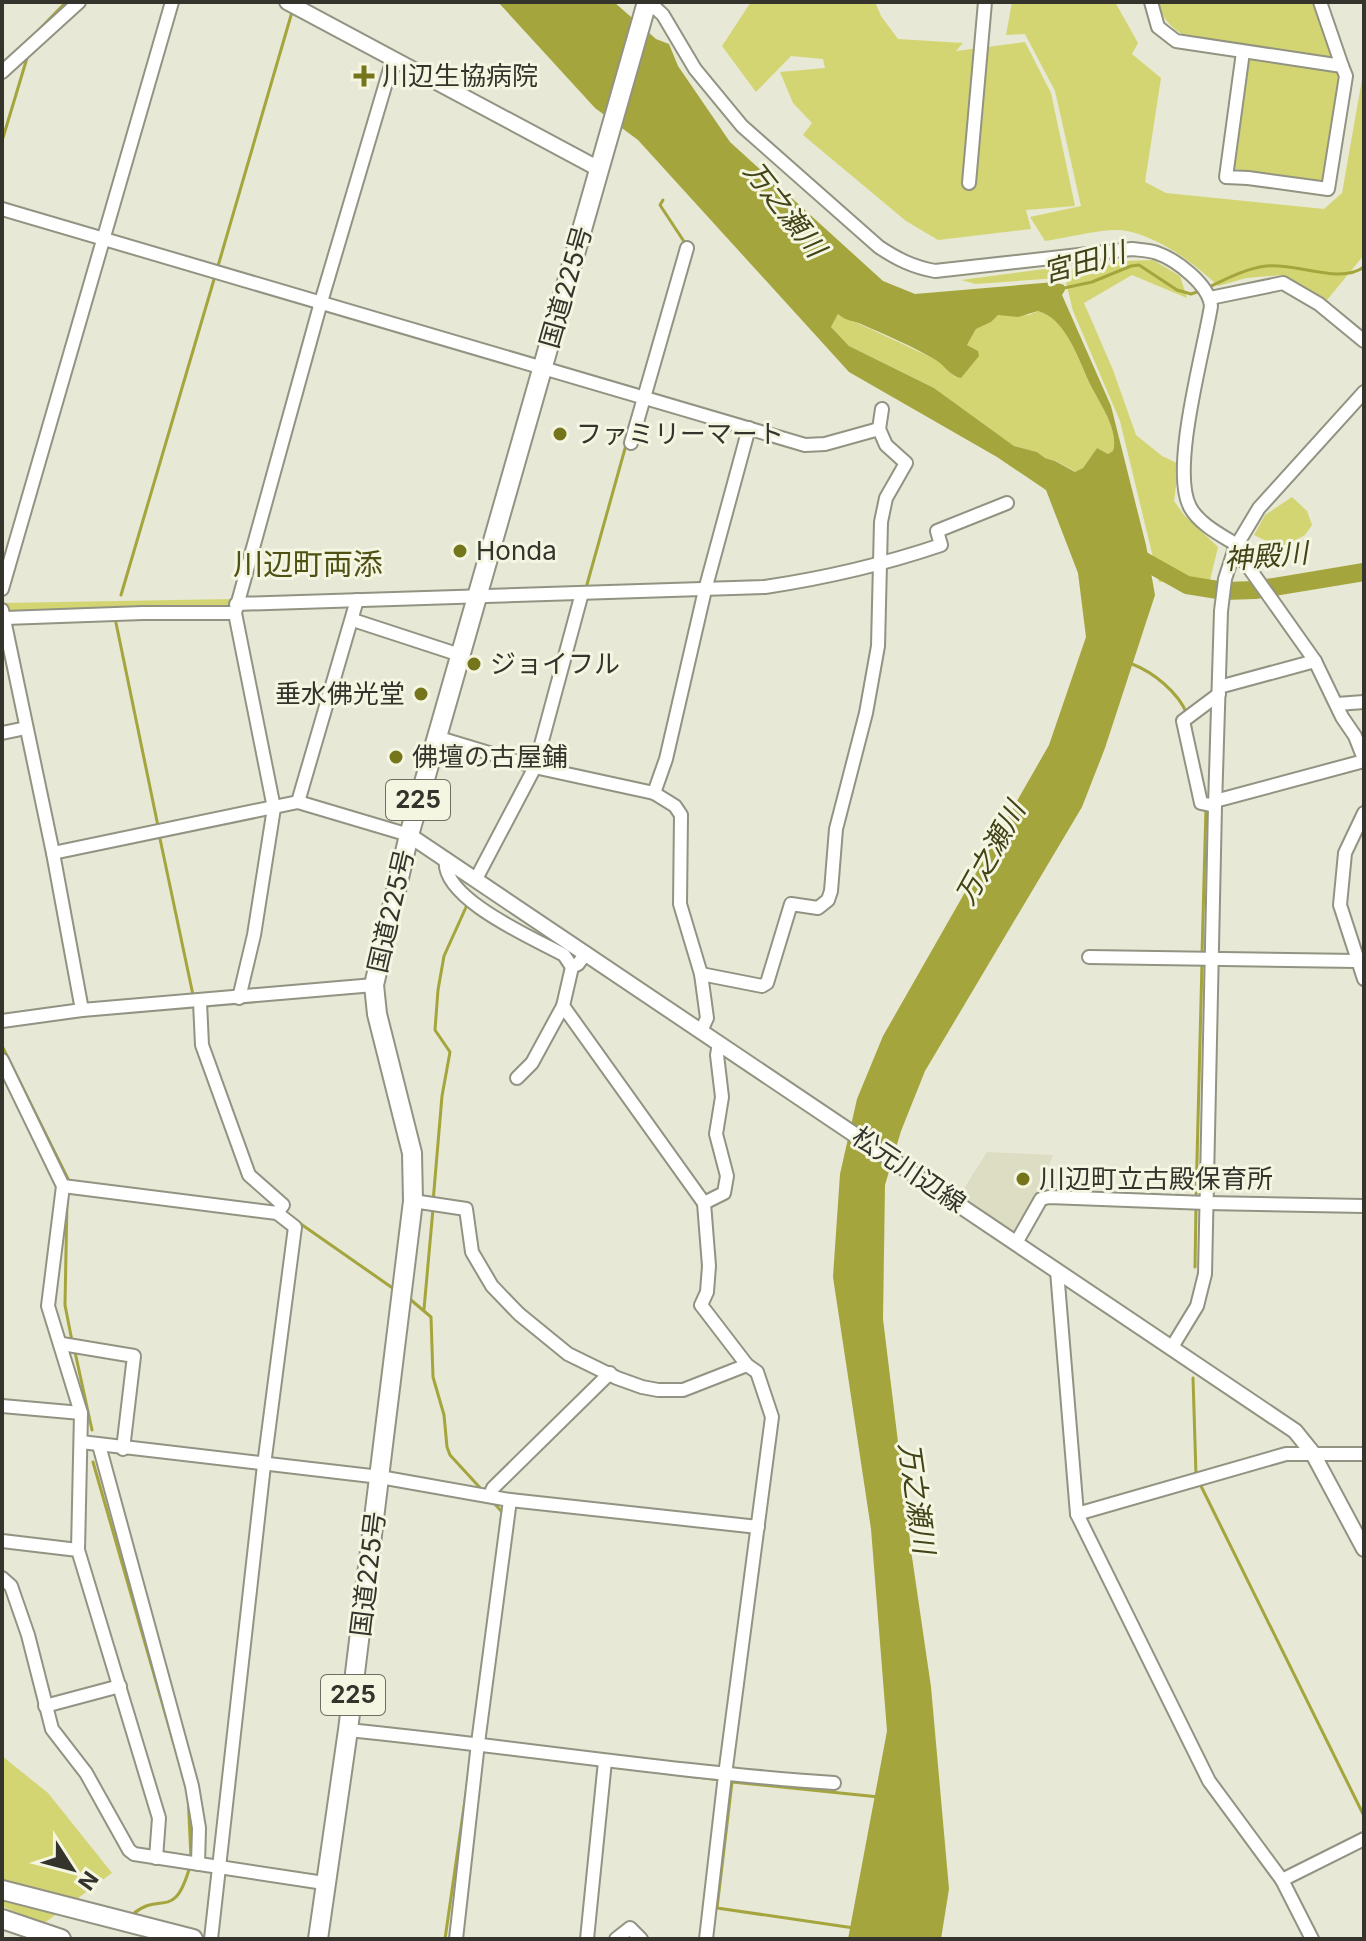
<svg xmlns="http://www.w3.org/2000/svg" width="1366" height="1941" font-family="Inter,'Noto Sans JP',sans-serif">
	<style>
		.built { fill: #dcddc3 }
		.green { fill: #d3d572 }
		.water { fill: #a4a53c; fill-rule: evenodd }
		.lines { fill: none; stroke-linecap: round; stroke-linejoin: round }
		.stream { stroke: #a4a53c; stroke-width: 3 }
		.river { stroke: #a4a53c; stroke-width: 18 }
		.minor-casing { stroke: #929382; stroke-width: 16 }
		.major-casing { stroke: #929382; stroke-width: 18 }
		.highway-casing { stroke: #929382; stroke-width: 22 }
		.minor { stroke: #fff; stroke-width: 12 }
		.major { stroke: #fff; stroke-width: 14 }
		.highway { stroke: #fff; stroke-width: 18 }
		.poi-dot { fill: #75751b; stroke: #f4f6e2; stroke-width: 3 }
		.labels { text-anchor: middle; stroke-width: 6; stroke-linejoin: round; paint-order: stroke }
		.shield { fill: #f4f6e2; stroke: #6e6e63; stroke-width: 2 }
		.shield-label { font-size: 24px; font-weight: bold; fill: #34342d }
		.poi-label { font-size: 26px; fill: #34342d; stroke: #f4f6e2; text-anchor: start }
		.street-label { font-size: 26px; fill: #34342d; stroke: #f4f6e2 }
		.water-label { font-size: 28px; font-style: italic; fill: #434318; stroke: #f4f6e2 }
		.quarter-label { font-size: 30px; fill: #4f5013; stroke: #f4f6e2 }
	</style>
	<rect width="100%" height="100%" fill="#e7e8d5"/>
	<polygon class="built" points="987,1152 1053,1155 1038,1194 1016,1234 960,1195"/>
	<g class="green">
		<polygon points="751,2 875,2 881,16 898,39 963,43 956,51 1025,42 1051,93 1075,206 1026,210 1031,229 938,240 906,221 803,135 812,123 793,103 780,72 825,68 823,59 791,56 756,92 722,46"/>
		<path d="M1012,2H1115L1138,43L1132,54L1161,78L1145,182L1166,193L1324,209L1342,193L1364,68V255L1327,300L1282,275L1246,278L1218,286C1194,263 1154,233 1120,230C1101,229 1065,238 1045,241L1030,217L1081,206L1055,91L1025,34L1006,35Z"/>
		<path d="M1158,2H1314L1330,53L1340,73L1324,182H1303L1231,168L1250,46C1212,41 1169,45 1158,2Z"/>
		<polygon points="1153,260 1180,276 1187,298 1132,275 1084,303 1113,370 1136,435 1162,456 1179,464 1174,501 1184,515 1218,547 1210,580 1159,582 1120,421 1073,311 1066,282 1058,278 976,284 961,280 1060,267 1089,271 1121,261"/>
		<path d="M1038,311C1067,319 1079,362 1091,386C1100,404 1119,430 1113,451L1108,454L1097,448L1083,468L1076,472L1056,461L1045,458L1037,452L1014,446L934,388L849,346L831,327L838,314L939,361L955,377L977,351L967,345L976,329L991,322L998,314L1029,315Z"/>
		<polygon points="1292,497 1307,511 1312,525 1305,535 1281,548 1254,535 1265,515"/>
		<polygon points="233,599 229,607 2,613 2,603"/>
		<polygon points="2,1756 48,1793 112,1873 43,1924 2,1906"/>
	</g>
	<path class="water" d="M498,2H614L656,39L669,44L678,66L730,142L883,281L915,294L1055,282L1064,285L1065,290L1062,295L1111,406L1146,545L1155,595L1105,748L1082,807L925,1071L901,1131L885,1185L883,1319L912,1557L931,1687L949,1889L941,1939H848L887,1731L871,1529L833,1277L840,1174L857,1099L883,1036L1049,745L1086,637L1078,573L1046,490L997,457L849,372L638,140L595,108ZM1038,311C1067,319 1079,362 1091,386C1100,404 1119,430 1113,451L1108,454L1097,448L1083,468L1075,472L1055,461L1045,458L1037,452L1014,446L934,388L849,346L831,327L838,314C846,321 852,320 861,324C886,335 912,346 936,360C945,366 950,376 961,378L979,356L978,351L967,345L976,329L991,322L998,315L1018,317Z"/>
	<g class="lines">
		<g class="stream">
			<polyline points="33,36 66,2"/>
			<polyline points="2,141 27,58"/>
			<polyline points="663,200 660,205 685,243 685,246"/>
			<polyline points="218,266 292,12"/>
			<polyline points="1064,288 1092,282 1131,266 1139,265 1177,290 1191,294 1200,291"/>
			<path d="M1207,288C1226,279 1244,269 1266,266C1296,262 1339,285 1364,267"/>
			<polyline points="586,588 626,445"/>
			<polyline points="121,595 215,276"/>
			<polyline points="115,618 158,826"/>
			<path d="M1132,664C1153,672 1178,692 1187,714"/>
			<polyline points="1190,721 1193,741"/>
			<polyline points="159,834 193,995"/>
			<polyline points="1202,955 1206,807"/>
			<polyline points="2,1046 68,1179"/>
			<polyline points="1196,1199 1202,963"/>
			<polyline points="67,1201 65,1305 72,1341"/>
			<polyline points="433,1202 442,1096 450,1052 435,1030 438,990 444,956 467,905"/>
			<polyline points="298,1222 394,1289"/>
			<polyline points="1195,1267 1196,1207"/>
			<polyline points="411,1300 431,1317 433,1377 444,1415 447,1447 450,1455 483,1491"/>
			<polyline points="424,1309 433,1209"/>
			<polyline points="75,1352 92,1430"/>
			<polyline points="1193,1378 1196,1475"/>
			<polyline points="93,1462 174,1744"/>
			<polyline points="1199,1482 1364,1816"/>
			<polyline points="493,1502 502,1512 496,1563"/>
			<polyline points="664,1773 720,1780"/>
			<polyline points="729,1781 732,1782 717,1908 854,1928"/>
			<polyline points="732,1782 879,1797"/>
			<polyline points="188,1794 191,1858"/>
			<path d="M133,1914C161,1890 174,1923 190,1866"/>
			<polyline points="445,1939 469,1772"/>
		</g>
		<polyline class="river" points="1128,552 1187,585 1224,591 1255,590 1364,572"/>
		<defs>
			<g id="minor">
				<path d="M649,2L663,15L695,69L742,126L879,247C897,259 913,267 935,271L1132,249C1140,250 1149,250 1157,253C1177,260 1209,285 1211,306C1204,351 1170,469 1190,507C1199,524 1221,535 1237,545"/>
				<polyline points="1151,2 1158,27 1176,41 1342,66 1320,2"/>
				<polyline points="1243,52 1226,177 1248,178 1328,189 1346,76 1342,66"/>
				<polyline points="2,72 79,2"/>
				<polyline points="969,183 985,2"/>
				<polyline points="2,209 805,445 825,444 879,429"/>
				<polyline points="1210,298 1283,283 1319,304 1364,341"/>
				<polyline points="631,443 687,248"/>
				<polyline points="1235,548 1315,661 1342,717 1355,736 1364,759"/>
				<polyline points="2,589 172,2"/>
				<path d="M236,604L765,587C825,578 882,565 941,545L937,531L1007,503"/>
				<polyline points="2,610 53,853 82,1010"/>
				<polyline points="5,618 143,613 235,613"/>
				<polyline points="353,620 460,655"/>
				<polyline points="1219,687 1315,661"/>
				<polyline points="1337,704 1364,702"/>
				<polyline points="2,733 26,728"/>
				<polyline points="436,737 539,768 654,793 675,806 681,815 680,904 701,974 707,1018 701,1031"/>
				<polyline points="654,793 666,759 705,590 749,428"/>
				<polyline points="1215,801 1364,761"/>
				<polyline points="298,802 357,600"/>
				<polyline points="1215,806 1201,803 1183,721 1219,694"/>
				<polyline points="1364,813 1345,853 1340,905 1364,979"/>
				<polyline points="53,853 298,802 409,835"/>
				<path d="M446,859C439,898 535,939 564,955L572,967"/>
				<polyline points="476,879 535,767 582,593"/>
				<polyline points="586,953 578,964 572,967 563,1006 704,1203 709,1266 707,1292 701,1305 747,1365 757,1372 772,1417 725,1775 706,1939"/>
				<polyline points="1089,957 1357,961"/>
				<polyline points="701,974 762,986 767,983 791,904 818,908 828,900 831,891 836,829 866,713 878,646 881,522 886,498 906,463 886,445 879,429 882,409"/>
				<polyline points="239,998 254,935 274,808 235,613 321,302 393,59"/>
				<polyline points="200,1002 202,1045 249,1175 283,1205 277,1213"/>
				<polyline points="2,1021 82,1010 374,985"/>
				<polyline points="2,1060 63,1186 48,1306 81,1413 78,1550"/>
				<polyline points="517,1078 532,1063 563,1006"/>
				<polyline points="63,1186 277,1213 295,1227 264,1465 211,1939"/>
				<polyline points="413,1201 466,1209 472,1252 492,1286 519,1314 568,1354 617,1378 642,1387 658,1390 683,1390 747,1365"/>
				<polyline points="704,1203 724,1193 727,1176 716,1134 722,1097 717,1055 719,1043"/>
				<polyline points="1016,1243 1041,1199 1049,1197 1206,1203 1364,1206"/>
				<polyline points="1057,1271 1077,1514 1209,1781 1282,1880 1312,1939"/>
				<polyline points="62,1344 134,1356 123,1449"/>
				<polyline points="1172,1347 1197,1306 1205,1274 1215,806 1221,611 1225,579 1235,548 1259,508 1364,392"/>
				<polyline points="2,1406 81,1413"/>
				<polyline points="81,1442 380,1477 510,1500 758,1527"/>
				<polyline points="99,1445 192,1786 199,1828 198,1864"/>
				<polyline points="490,1495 493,1488 610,1373"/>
				<polyline points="1077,1514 1286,1454 1364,1454"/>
				<polyline points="2,1541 78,1550 159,1818 156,1858"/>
				<polyline points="2,1578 11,1586 28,1635 52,1729 86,1773 129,1850 134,1854 324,1883"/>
				<polyline points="45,1706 120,1686"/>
				<path d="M348,1730C510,1746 671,1772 834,1783"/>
				<polyline points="1282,1880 1364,1839"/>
				<polyline points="456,1939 478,1743 510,1500"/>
				<polyline points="587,1939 605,1761"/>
				<polyline points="616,1939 630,1928 641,1939"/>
			</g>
			<g id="major">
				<polyline points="287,2 599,169"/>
				<polyline points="409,835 1295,1431 1312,1452 1364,1549"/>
			</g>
			<g id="highway">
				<polyline points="2,1890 193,1939"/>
				<polyline points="2,1919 61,1939"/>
				<polyline points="318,1939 348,1730 413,1201 412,1153 377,1014 374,985 409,835 647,2"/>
			</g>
		</defs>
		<use href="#minor" class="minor-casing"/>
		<use href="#major" class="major-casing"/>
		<use href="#highway" class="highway-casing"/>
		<use href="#minor" class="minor"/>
		<use href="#major" class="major"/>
		<use href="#highway" class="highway"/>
	</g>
	<g class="poi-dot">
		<path d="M360 64h8v8h8v8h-8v8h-8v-8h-8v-8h8z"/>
		<circle cx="560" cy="434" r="8"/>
		<circle cx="460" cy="551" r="8"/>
		<circle cx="474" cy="664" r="8"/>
		<circle cx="421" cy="694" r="8"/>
		<circle cx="396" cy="757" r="8"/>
		<circle cx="1023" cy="1179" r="8"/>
	</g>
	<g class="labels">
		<g class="shield">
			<rect x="386" y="780" width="64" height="40" rx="6"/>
			<rect x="321" y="1675" width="64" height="40" rx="6"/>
		</g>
		<g class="shield-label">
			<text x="418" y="808">225</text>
			<text x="353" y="1703">225</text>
		</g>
		<g class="poi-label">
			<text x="382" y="85">川辺生協病院</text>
			<text x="576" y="443">ファミリーマート</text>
			<text x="476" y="560">Honda</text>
			<text x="490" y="673">ジョイフル</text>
			<text x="405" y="703" text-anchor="end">垂水佛光堂</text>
			<text x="412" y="766">佛壇の古屋鋪</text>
			<text x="1039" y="1188">川辺町立古殿保育所</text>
		</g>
		<g class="street-label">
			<text transform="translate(566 287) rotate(-74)" y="9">国道225号</text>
			<text transform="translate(391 911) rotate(-77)" y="9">国道225号</text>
			<text transform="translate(909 1170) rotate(34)" y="9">松元川辺線</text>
			<text transform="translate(368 1574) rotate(-83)" y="9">国道225号</text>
		</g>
		<g class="water-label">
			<text transform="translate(785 209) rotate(52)" y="10">万之瀬川</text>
			<text transform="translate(1084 262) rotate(-15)" y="10">宮田川</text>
			<text transform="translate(1266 556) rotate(-5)" y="10">神殿川</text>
			<text transform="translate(990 853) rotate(-61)" y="10">万之瀬川</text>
			<text transform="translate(917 1498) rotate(82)" y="10">万之瀬川</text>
		</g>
		<g class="quarter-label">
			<text x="308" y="575">川辺町両添</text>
		</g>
	</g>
	<rect width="1366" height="1941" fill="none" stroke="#34342d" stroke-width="8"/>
	<g transform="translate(72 1869) rotate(126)" stroke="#f4f6e2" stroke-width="6" paint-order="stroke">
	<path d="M0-6L14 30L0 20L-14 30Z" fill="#34342d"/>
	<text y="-12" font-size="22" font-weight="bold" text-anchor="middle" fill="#34342d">N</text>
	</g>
</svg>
